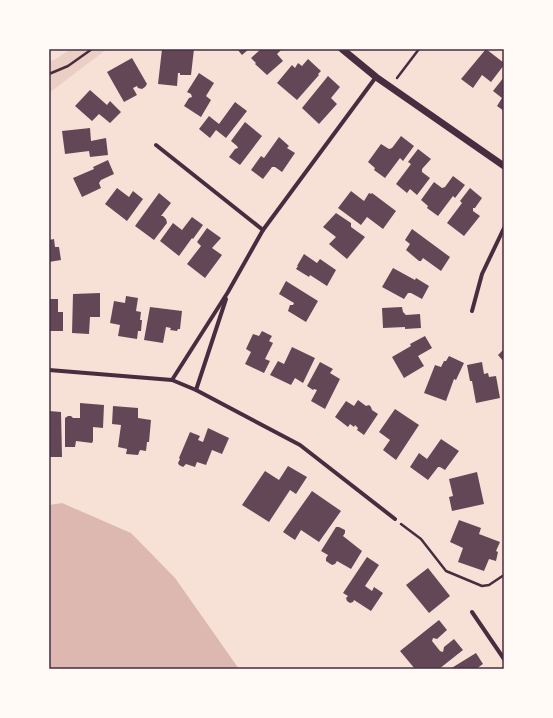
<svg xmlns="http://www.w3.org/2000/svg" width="553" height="718" font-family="'Archivo Narrow',sans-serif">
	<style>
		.green { fill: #ebcfc5 }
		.water { fill: #dcb8b0 }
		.building { fill: #644757 }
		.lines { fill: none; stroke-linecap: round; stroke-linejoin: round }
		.path { stroke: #4a2c40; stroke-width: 2.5 }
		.minor { stroke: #4a2c40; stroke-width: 4 }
		.tertiary { stroke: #4a2c40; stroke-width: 7 }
		.neatline { fill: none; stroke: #4a2c40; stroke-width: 1.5 }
	</style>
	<rect width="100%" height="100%" fill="#f7e1d7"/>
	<polygon class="green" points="71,49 107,49 49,93 49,61 54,60"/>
	<polygon class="water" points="62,503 131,533 175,578 239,669 49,669 49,505"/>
	<g class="building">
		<polygon points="162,49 194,49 191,75 180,75 180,73 178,73 177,86 158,84"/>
		<polygon points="237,49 249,49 242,55"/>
		<polygon points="261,49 282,49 277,54 283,61 267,75 255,64 256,63 251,58"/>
		<polygon points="486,49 504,63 504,65 491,82 482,75 473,88 461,79"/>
		<polygon points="132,58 147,84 145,87 142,89 138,88 137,86 133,88 137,95 124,102 107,72"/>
		<polygon points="308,59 321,71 318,74 319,75 297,100 277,83 292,65 295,68 298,63 302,66"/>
		<polygon points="199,73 214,83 206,96 211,100 201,117 184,106 189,98 192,97 191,94 187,92"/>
		<polygon points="328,76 340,87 331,98 337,104 319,124 302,108"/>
		<polygon points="504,77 504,111 497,106 502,98 493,91"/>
		<polygon points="90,90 107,105 110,101 121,112 110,123 99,114 92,121 75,106"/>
		<polygon points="235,102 247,111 226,138 216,130 210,138 199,129 209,116 219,124"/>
		<polygon points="245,122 262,136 240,165 229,157 235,149 238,148 237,146 231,141"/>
		<polygon points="90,128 91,141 106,138 108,155 90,157 89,151 65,154 62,131"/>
		<polygon points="401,136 414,146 403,161 400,158 385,178 374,170 375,168 368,162 381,144 389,149 392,148"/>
		<polygon points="279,137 289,146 287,148 295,153 282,172 275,167 272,167 263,179 251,170 261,156 264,158"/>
		<polygon points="418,149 431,159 422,169 422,172 430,178 417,195 410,189 407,193 396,184 411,164 408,162"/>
		<polygon points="108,160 114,174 101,180 99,183 101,188 82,197 73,178 94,169 93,167"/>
		<polygon points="453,176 465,185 455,198 453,196 438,216 427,208 428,206 421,200 434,182 442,188 445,187"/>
		<polygon points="117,188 129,197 133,191 143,199 127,221 105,204"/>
		<polygon points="470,188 482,198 475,208 473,208 473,211 480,216 464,236 447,223 462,203 460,201"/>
		<polygon points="351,191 364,201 369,193 371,194 372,193 396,211 383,229 367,217 361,225 338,208"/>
		<polygon points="159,193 171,203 161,216 163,216 166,219 167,223 154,240 135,226"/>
		<polygon points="336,213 351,223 351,227 365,237 347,259 329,244 336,237 323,227"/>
		<polygon points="192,217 203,225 193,239 192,238 179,256 160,241 173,223 182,230"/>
		<polygon points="207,228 221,238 212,248 222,255 205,278 187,264 201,246 197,242"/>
		<polygon points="412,229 450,257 441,271 423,258 421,261 419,261 406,250 410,244 405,240"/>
		<polygon points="54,239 55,247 59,247 61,260 49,262 49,240"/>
		<polygon points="304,254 317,263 320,259 336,270 327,286 310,275 309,277 296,269 298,266 297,266"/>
		<polygon points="393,268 415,280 416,278 429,286 422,299 411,293 408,293 404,299 382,287"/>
		<polygon points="286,281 318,301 306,322 288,311 290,305 293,305 294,303 279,294"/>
		<polygon points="100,293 100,317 90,317 89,334 72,333 73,294"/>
		<polygon points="126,296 138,298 136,311 141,312 140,320 142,320 141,331 138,331 137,339 118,336 120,325 110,323 114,301 125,303"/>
		<polygon points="49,299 58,299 58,312 63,312 63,331 49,331"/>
		<polygon points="150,307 182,311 180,329 178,329 177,331 170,330 171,328 166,327 163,343 144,340"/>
		<polygon points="402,307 403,312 406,315 420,314 421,328 405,329 405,327 383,328 382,308"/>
		<polygon points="262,331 272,336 269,341 273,343 265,359 270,361 264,373 245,364 251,352 246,349 253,334 259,336"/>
		<polygon points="425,336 432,348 418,356 424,366 404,378 392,357 411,346 410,344"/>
		<polygon points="292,347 315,358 303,383 295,378 291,385 270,375 278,361 284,364"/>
		<polygon points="504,349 504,362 498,355"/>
		<polygon points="449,356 464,363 456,380 454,379 446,401 424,393 435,365 441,367 444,361 446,361"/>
		<polygon points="320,362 333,369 330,373 340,379 325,409 311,401 317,390 314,389 313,390 307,386"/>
		<polygon points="482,362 484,374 488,373 489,377 496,376 500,398 476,403 472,381 470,381 467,365"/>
		<polygon points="358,400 366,406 369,405 371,407 372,410 378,414 364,435 357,430 358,428 355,425 354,427 350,424 348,427 335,417 346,401 354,406"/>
		<polygon points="80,403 104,405 103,428 93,427 93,441 92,443 76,441 75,447 65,447 65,418 68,416 71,416 73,418 80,418"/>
		<polygon points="113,406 138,408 138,418 151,420 149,442 147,442 146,451 140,450 138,455 126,454 127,449 118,447 121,425 112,424"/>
		<polygon points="395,409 419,425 396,460 383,450 390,440 379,432"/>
		<polygon points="49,411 61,412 62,457 49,457"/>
		<polygon points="208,428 229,438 222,454 212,450 206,465 197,462 195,467 186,464 183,467 179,465 178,463 180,459 179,458 190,432 200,436 198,440 203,442"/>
		<polygon points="441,439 459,451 445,470 440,467 438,467 428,480 410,467 419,453 427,459"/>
		<polygon points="288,466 307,477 296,494 290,490 269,522 242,505 265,471 279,480"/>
		<polygon points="477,472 484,504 452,511 449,497 453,496 449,479"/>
		<polygon points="312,491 341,511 319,542 301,530 295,540 283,532"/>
		<polygon points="459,520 481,528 479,534 500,542 496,551 498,552 496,561 489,559 484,571 458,562 463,548 450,542"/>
		<polygon points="336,527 339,527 345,530 345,533 343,536 362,551 351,569 337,561 335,564 332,565 326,561 326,558 328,555 321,551"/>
		<polygon points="367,557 379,565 365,586 372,591 374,587 383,593 371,611 354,600 353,602 350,603 347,601 346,598 348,596 343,593"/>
		<polygon points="428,568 450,596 429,613 406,585"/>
		<polygon points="439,620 447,630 437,639 433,638 432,641 440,651 443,652 444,647 454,639 463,650 439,669 415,669 400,651"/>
		<polygon points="476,653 483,664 476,669 450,669"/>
	</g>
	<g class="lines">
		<g class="path">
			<polyline points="49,74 68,66 92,49"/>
			<polyline points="397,78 419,49"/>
			<polyline points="401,524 421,539 446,571 482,586 489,585 504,575"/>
		</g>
		<g class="minor">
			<polyline points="156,145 263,230"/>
			<polyline points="472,311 482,274 504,228"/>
			<polyline points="49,370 172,380 196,390 300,445 395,519"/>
			<polyline points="172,380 228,292 263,230 376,77"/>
			<polyline points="196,390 226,299"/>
			<polyline points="472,612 504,659"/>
		</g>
		<polyline class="tertiary" points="342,49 376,77 504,166"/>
	</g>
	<rect width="553" height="718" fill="none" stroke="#fffaf5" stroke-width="100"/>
	<rect x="50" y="50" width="453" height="618" class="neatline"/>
</svg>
